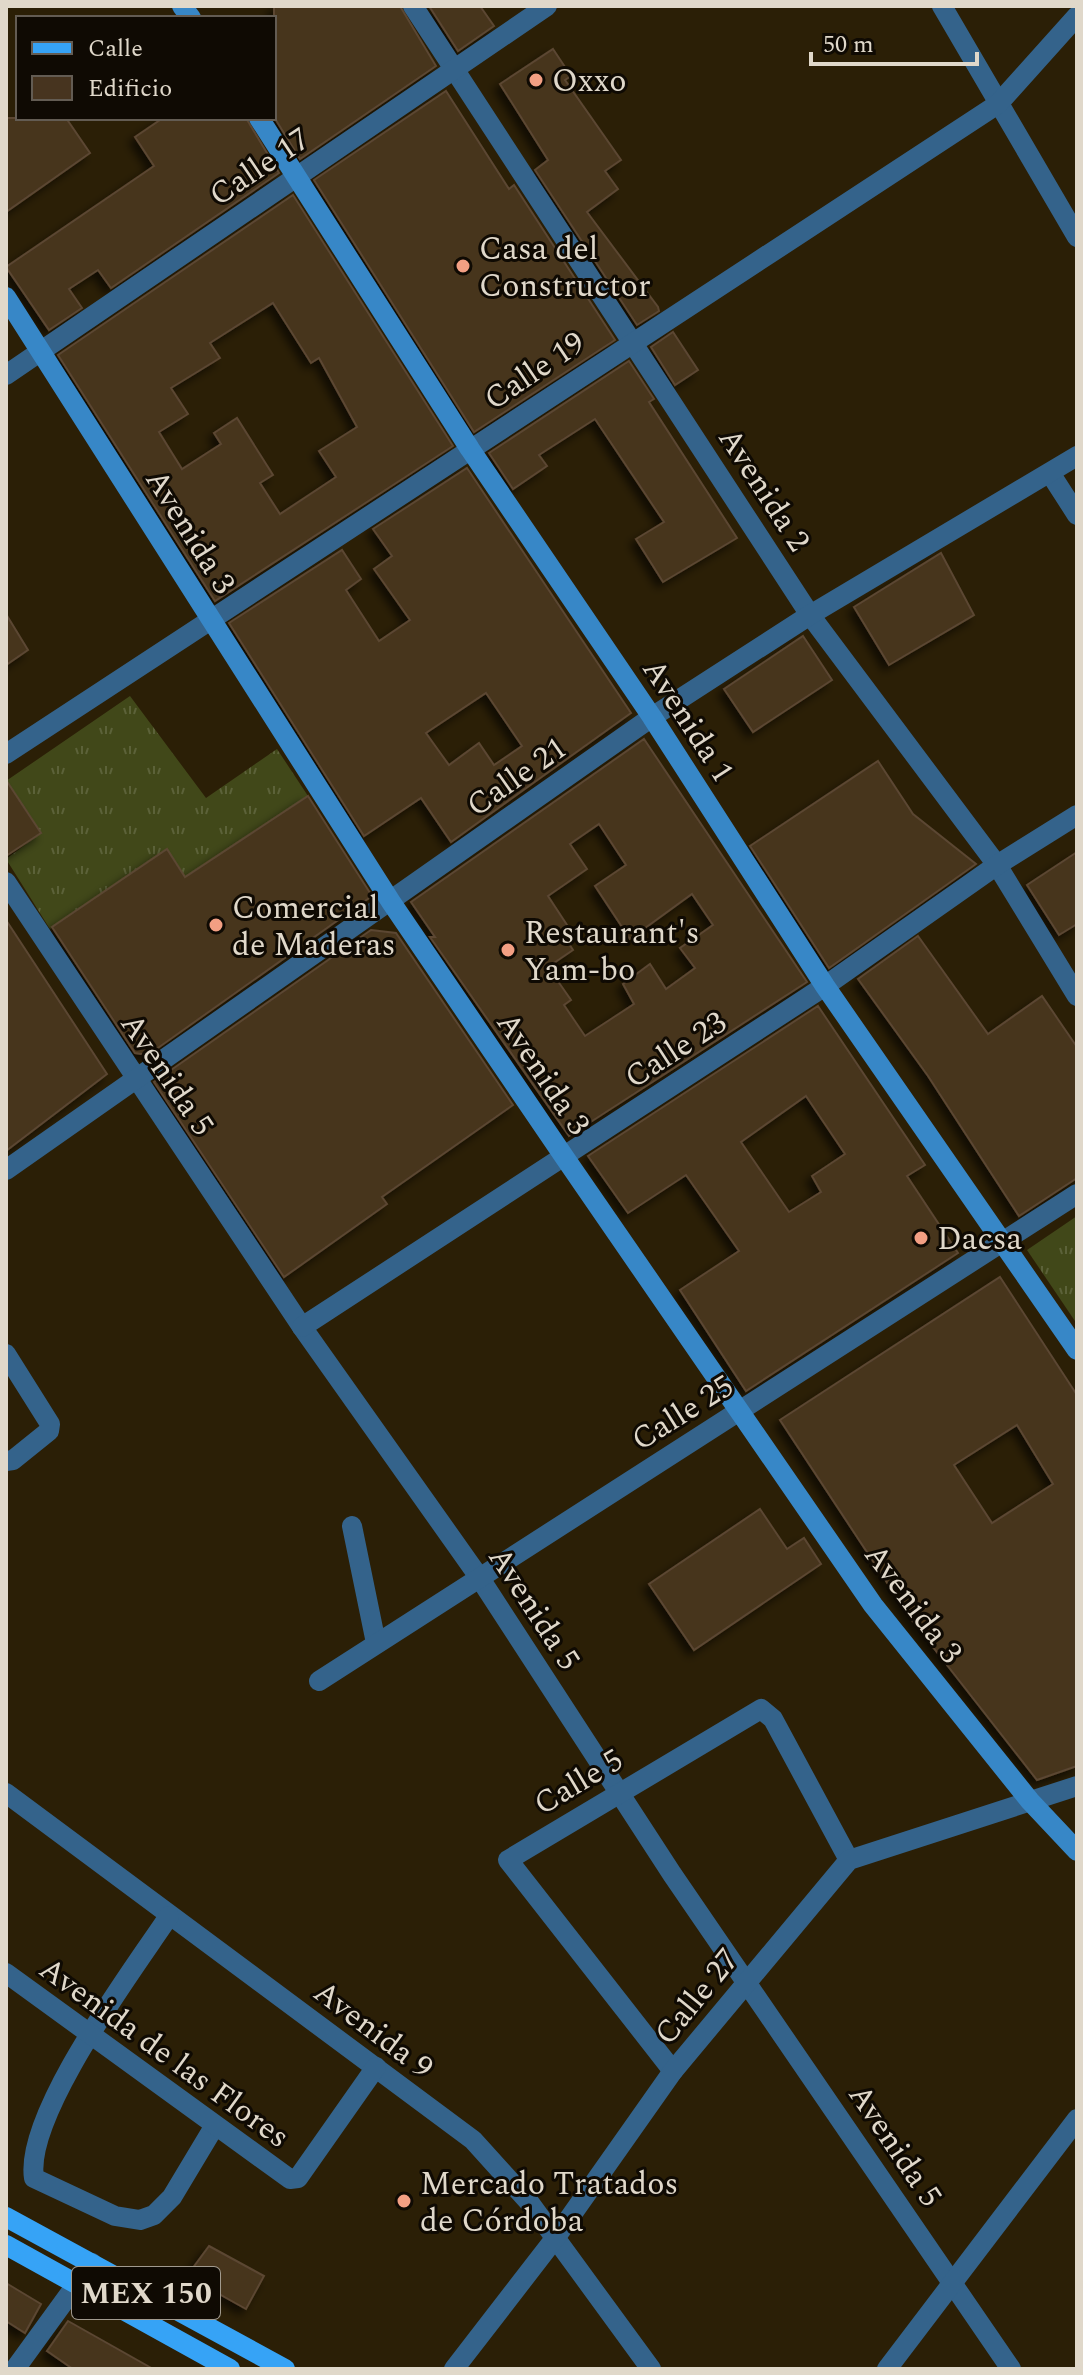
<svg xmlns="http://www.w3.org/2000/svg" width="1083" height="2375" font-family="Spectral,serif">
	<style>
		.grass { fill: url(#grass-tufts) }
		.building { fill: #47341f; stroke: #5b4732; stroke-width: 2; fill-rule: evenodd; filter: url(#shadow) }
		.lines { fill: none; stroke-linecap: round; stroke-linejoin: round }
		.street { stroke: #34638b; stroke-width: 20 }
		.secondary { stroke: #3787c7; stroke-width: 20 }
		.primary { stroke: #36a3f6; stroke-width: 20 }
		.poi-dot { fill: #f39f83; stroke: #0f0a03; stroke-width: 3 }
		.labels { text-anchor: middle; stroke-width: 6; stroke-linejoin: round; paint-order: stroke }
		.shield { fill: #0f0a03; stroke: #a19a8e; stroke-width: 2 }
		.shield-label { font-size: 30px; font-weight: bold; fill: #e0d8ca }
		.poi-label { font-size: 32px; fill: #e0d8ca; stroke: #0f0a03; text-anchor: start }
		.street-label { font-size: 32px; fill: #e0d8ca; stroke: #0f0a03 }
	</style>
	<defs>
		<pattern id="grass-tufts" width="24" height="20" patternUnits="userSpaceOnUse" patternTransform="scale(2)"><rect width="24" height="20" fill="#414819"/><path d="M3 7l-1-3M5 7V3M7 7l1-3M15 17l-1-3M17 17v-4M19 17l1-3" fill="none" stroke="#5c6239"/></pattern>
		<filter id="shadow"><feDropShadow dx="-5.5" dy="5.5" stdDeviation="4" flood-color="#0009"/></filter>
	</defs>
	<rect width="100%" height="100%" fill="#2b1f06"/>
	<g class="grass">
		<polygon points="130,696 206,798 277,749 308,796 185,877 166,849 50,929 6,859 41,833 6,781"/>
		<polygon points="1077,1216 1077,1324 1027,1250"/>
	</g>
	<g class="building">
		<polygon points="274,6 400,6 436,66 300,159 274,117"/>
		<polygon points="429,6 480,6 494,26 458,51"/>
		<polygon points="553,49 571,76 565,80 621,160 605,171 618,189 587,212 658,307 659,311 637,325 535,170 548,160 500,84"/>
		<polygon points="446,91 509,189 514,185 615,340 474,432 314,180"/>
		<polygon points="6,118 66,118 90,153 6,212"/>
		<polygon points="163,118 246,118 279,173 111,288 98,270 69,289 82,308 49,330 6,267 154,166 135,137"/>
		<path d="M293,195L453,446L215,601L58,355ZM273,303L311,363L319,358L357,427L319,451L336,477L280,514L260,483L273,475L237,418L214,433L221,444L182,469L159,432L188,414L171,388L220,358L210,343Z"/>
		<polygon points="673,332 698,370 675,385 651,347"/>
		<polygon points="629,361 654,399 649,402 737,538 663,582 636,539 664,522 595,419 539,455 547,466 513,489 489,453"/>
		<path d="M467,468L631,713L451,842L421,798L364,836L229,623L342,550L361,579L346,590L379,641L410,620L374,569L392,556L373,529ZM486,693L522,746L494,765L479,743L449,765L426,733Z"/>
		<polygon points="941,553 974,615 889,665 854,607"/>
		<polygon points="6,614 28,650 6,665"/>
		<polygon points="803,636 832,680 753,732 724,689"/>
		<path d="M644,739L807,982L569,1136L430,937H435L411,902ZM599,824L626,865L595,886L630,939L692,894L713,925L680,948L695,968L666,989L650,964L623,984L634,1004L585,1036L564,1005L571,1000L548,967L573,950L564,936L571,931L548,896L587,869L570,844Z"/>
		<polygon points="878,761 913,814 976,864 829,968 750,846"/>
		<polygon points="6,780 41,833 6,856"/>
		<polygon points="308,796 372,896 148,1055 135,1053 52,927 167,849 185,877"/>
		<polygon points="1077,852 1077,924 1059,935 1027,885"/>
		<polygon points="6,920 107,1074 6,1151"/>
		<polygon points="371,930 396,933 513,1105 382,1197 387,1204 284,1277 154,1082"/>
		<polygon points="918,936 988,1034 1042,996 1077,1047 1077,1178 1019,1216 928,1076 858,979"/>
		<path d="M818,1006L925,1165L907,1176L958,1253L746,1391L680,1290L739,1251L686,1175L628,1213L588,1156ZM806,1096L845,1154L812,1176L821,1192L789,1212L741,1142Z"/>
		<path d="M1000,1277L1077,1395V1766L1037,1780L911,1619L780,1420ZM1017,1425L1053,1484L992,1523L954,1465Z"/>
		<polygon points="760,1509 787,1549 804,1538 821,1564 694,1650 649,1584"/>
		<polygon points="209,2246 264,2276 246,2309 187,2276"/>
		<polygon points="6,2283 41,2304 25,2333 6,2321"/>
		<polygon points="68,2321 153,2369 73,2369 47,2351"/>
	</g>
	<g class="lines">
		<g class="street">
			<polyline points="413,6 810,615 997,865 1077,996"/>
			<polyline points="942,6 1077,237"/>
			<polyline points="6,375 547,6"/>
			<polyline points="1050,473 1077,515"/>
			<polyline points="6,754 998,104 1077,16"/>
			<polyline points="6,882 302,1327 479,1577 672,1874 1011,2369"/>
			<polyline points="6,1170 652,717 810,615 1077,456"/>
			<polyline points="302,1327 825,986 997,865 1077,815"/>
			<polyline points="6,1354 50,1424 49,1431 13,1460 6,1461"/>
			<polyline points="352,1526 376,1643"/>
			<polyline points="319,1681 1077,1194"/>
			<polyline points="6,1793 473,2140 529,2202 651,2369"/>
			<path d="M169,1916C133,1970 24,2115 34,2178L115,2216L140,2220L154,2215L172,2197L214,2127"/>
			<polyline points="6,1973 290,2179 298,2178 376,2067"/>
			<polyline points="673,2071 508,1860 761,1709 773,1719 849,1860"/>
			<polyline points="15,2369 92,2263"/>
			<polyline points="454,2369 556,2237 673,2071 849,1860 1077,1786"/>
			<polyline points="887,2369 1077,2119"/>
		</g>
		<g class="secondary">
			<polyline points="182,6 191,18"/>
			<polyline points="259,118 470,449 652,717 825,986 1077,1350"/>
			<polyline points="6,297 391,902 565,1158 873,1605 1030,1801 1077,1851"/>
		</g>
		<g class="primary">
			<polyline points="6,2217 285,2369"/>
			<polyline points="6,2245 230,2369"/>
		</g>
	</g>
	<g class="poi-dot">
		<circle cx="536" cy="80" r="8"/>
		<circle cx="463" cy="266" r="8"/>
		<circle cx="216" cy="925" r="8"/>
		<circle cx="508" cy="950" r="8"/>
		<circle cx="921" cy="1238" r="8"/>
		<circle cx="404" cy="2201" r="8"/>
	</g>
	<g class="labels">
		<rect class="shield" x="72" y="2267" width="148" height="52" rx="6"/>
		<g class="shield-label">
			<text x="146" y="2303">MEX 150</text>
		</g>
		<g class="poi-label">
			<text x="552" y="91">Oxxo</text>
			<text x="479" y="259">Casa del<tspan x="479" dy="37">Constructor</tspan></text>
			<text x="232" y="918">Comercial<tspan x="232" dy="37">de Maderas</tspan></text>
			<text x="524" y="943">Restaurant's<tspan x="524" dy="37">Yam-bo</tspan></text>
			<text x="937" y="1249">Dacsa</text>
			<text x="420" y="2194">Mercado Tratados<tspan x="420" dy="37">de Córdoba</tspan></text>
		</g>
		<g class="street-label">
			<text transform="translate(259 166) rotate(-34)" y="11">Calle 17</text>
			<text transform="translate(534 370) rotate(-34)" y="11">Calle 19</text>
			<text transform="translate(765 489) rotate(57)" y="11">Avenida 2</text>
			<text transform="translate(191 531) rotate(58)" y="11">Avenida 3</text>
			<text transform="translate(689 720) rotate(57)" y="11">Avenida 1</text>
			<text transform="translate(516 776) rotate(-35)" y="11">Calle 21</text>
			<text transform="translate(675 1049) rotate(-33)" y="11">Calle 23</text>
			<text transform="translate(544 1073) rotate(56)" y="11">Avenida 3</text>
			<text transform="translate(168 1074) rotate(56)" y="11">Avenida 5</text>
			<text transform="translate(682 1412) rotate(-32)" y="11">Calle 25</text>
			<text transform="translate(914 1603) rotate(53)" y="11">Avenida 3</text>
			<text transform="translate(535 1608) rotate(57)" y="11">Avenida 5</text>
			<text transform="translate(578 1781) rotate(-31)" y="11">Calle 5</text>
			<text transform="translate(696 1996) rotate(-51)" y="11">Calle 27</text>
			<text transform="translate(374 2029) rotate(37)" y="11">Avenida 9</text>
			<text transform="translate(165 2052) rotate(36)" y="11">Avenida de las Flores</text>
			<text transform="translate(896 2145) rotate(56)" y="11">Avenida 5</text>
		</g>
	</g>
	<rect width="1083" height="2375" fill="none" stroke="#e0d8ca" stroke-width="16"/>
	<rect x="16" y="16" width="260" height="104" fill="#0f0a03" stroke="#635c53" stroke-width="2"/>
	<rect x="32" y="42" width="40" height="12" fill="#36a3f6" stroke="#635c53" stroke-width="2"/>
	<text x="88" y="56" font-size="24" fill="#e0d8ca">Calle</text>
	<rect x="32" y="76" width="40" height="24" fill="#47341f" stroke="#635c53" stroke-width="2"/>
	<text x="88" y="96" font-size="24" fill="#e0d8ca">Edificio</text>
	<path d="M811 52v12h166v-12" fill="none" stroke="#e0d8ca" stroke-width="4"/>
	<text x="823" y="52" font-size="24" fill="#e0d8ca" stroke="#0f0a03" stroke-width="6" paint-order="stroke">50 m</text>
</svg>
